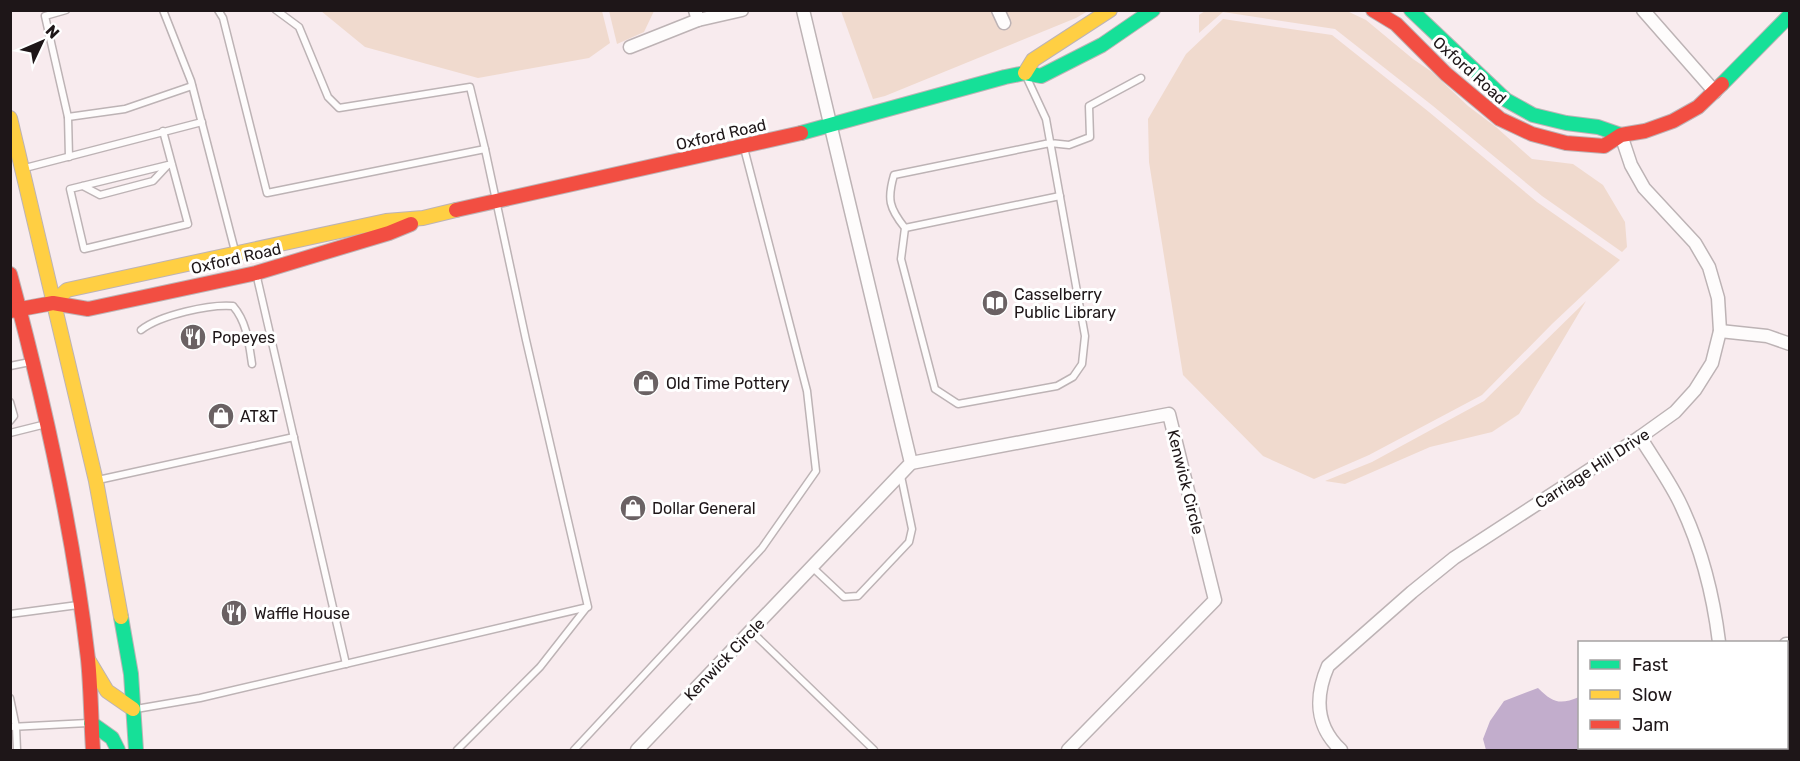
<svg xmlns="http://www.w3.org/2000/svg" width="1800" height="761" font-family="Rubik,sans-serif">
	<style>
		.green { fill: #f0dace }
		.water { fill: #c2adcc }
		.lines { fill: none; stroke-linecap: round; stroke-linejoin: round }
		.lane-casing { stroke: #bdb3b5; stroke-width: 9 }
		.street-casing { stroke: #bdb3b5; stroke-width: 15 }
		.fast-casing { stroke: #bdb3b5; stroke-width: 16 }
		.slow-casing { stroke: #bdb3b5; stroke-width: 16 }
		.jam-casing { stroke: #bdb3b5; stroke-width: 16 }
		.lane { stroke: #fefcfc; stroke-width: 6 }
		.street { stroke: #fefcfc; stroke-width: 12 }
		.fast { stroke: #16e098; stroke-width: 14 }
		.slow { stroke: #ffcf43; stroke-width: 14 }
		.jam { stroke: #f24e42; stroke-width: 14 }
		.labels { text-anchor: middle; stroke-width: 6; stroke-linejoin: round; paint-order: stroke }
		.street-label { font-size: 16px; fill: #1e1618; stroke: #fff }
		.poi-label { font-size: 16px; fill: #1e1618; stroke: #fff; text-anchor: start }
	</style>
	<rect width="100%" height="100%" fill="#f8ebee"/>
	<g class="green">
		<polygon points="321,11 602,11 610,43 589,58 478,78 365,47"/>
		<polygon points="609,11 609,10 654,11 644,32 617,44"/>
		<polygon points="841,11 1088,11 1076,18 885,96 873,99"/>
		<polygon points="1205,11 1347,11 1366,20 1413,59 1432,72 1468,106 1496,127 1532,159 1573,164 1603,185 1625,222 1627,247 1622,252 1542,196 1433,106 1335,29 1223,12 1199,33 1199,15"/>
		<polygon points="1223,19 1332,35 1429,112 1537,202 1620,260 1552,324 1482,395 1369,455 1314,479 1263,456 1183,375 1149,162 1148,119 1186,54"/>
		<polygon points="1586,301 1519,414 1492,432 1430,447 1345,484 1325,481 1372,462 1484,401"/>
	</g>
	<path class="water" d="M1538,688C1553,703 1560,705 1579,697L1580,748H1608L1607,750H1486L1483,739L1490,721L1504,701Z"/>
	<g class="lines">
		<defs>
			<g id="lane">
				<polyline points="66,10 45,16 68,117 69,157"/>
				<polyline points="163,10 191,81 235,251"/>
				<polyline points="276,10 299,27 328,97 339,108 470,87 485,149"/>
				<path d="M1026,76L1046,119L1085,336L1082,364L1073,377L1057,386L958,404L935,389L901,259L905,228C889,208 887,199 894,175L1050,143L1069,145L1090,137L1089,106L1141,78"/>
				<polyline points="68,117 125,109 192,86"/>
				<polyline points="163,131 188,224 84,249 70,189 172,164"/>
				<polyline points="25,168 202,122"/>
				<polyline points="83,186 100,195 153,181 167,166"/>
				<polyline points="905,228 1060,196"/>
				<polyline points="256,273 346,664"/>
				<path d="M141,330C160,315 210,304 233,306C247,322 249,344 252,364"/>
				<polyline points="10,366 30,362"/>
				<polyline points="10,402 14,416 10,421"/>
				<polyline points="10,433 46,424"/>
				<polyline points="98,480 294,437"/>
				<polyline points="812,567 844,597 858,596 909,542 912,529 901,476"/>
				<polyline points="10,614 78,605"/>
				<polyline points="751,631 874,750"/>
				<polyline points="10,698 16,727 17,750"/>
				<polyline points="136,709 200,698 588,607 526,340 485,149 267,193 223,18 218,10"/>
				<polyline points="10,727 88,723"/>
				<polyline points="457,750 540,667 587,607"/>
				<polyline points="574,750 762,548 816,471 807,391 744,148"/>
			</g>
			<g id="street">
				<polyline points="695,10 698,20 742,10"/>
				<polyline points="998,10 1004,23"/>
				<polyline points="1643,10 1715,92"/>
				<polyline points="630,47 698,20"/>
				<polyline points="1720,331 1767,336 1790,344"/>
				<path d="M1640,437C1653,458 1668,479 1679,501C1701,546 1713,593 1719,642"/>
				<polyline points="911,463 1169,414 1215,600 1068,750"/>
				<polyline points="1786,644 1790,644"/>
				<polyline points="637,750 911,463 803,10"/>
				<path d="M1341,750C1315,726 1315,696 1328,666L1412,592L1454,558L1640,437L1675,412L1695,390L1712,363L1720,331L1718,298L1709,267L1695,243L1644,188L1631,165L1621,135"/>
				<polyline points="1713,750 1714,748"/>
			</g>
			<g id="fast">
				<polyline points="1411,10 1506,100 1533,115 1566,123 1598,127 1621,135"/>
				<polyline points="1722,84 1790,15"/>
				<polyline points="801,133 1005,77 1025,73 1041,76 1102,45 1153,10"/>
				<polyline points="121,617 131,674 136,750"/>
				<polyline points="91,723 112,738 118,750"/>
			</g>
			<g id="slow">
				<polyline points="1025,73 1033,60 1110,10"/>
				<polyline points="10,118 96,481 121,617"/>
				<polyline points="53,303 67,290 386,221 423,218 456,210"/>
				<polyline points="89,661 107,691 133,709"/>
			</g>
			<g id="jam">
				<polyline points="1373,10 1396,24 1446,74 1500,119 1532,134 1566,143 1604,146 1621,135 1645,131 1673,121 1698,107 1722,84"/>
				<polyline points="456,210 801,133"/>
				<path d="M10,274C44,400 73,529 88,659C91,689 91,720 93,750"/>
				<polyline points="10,311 53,303 88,309 256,273 389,233 411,224"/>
			</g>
		</defs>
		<use href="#lane" class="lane-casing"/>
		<use href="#street" class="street-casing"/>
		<use href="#fast" class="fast-casing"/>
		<use href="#slow" class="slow-casing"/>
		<use href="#jam" class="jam-casing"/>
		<use href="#lane" class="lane"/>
		<use href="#street" class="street"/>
		<use href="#fast" class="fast"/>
		<use href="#slow" class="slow"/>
		<use href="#jam" class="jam"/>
	</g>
	<defs>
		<symbol id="library-disc" viewBox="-11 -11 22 22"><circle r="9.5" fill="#6a6163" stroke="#fff"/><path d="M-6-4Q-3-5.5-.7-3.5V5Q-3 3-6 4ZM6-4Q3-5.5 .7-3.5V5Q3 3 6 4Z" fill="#fff"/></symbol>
		<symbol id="restaurant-disc" viewBox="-11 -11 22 22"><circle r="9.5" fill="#6a6163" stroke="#fff"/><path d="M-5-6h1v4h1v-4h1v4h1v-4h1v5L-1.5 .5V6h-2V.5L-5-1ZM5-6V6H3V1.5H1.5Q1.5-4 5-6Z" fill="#fff"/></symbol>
		<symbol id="shop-disc" viewBox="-11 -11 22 22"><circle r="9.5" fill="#6a6163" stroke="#fff"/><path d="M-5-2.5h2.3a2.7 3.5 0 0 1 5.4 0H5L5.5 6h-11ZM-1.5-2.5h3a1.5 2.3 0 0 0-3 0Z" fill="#fff"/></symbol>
	</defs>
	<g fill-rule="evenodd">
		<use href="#library-disc" x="980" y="288" width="30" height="30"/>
		<use href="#restaurant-disc" x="178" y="322" width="30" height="30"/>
		<use href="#shop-disc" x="631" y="368" width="30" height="30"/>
		<use href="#shop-disc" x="206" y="401" width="30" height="30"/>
		<use href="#shop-disc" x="618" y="493" width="30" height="30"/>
		<use href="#restaurant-disc" x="219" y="598" width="30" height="30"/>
	</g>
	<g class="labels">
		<g class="street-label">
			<text transform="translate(1470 70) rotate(42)" y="6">Oxford Road</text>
			<text transform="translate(721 134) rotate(-13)" y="6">Oxford Road</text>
			<text transform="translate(236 258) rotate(-13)" y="6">Oxford Road</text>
			<text transform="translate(1592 468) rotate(-33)" y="6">Carriage Hill Drive</text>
			<text transform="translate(1186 482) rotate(76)" y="6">Kenwick Circle</text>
			<text transform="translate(724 659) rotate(-46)" y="6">Kenwick Circle</text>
		</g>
		<g class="poi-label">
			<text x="1014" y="300">Casselberry<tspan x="1014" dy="18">Public Library</tspan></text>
			<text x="212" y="343">Popeyes</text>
			<text x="666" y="389">Old Time Pottery</text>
			<text x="240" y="422">AT&amp;T</text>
			<text x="652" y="514">Dollar General</text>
			<text x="254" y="619">Waffle House</text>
		</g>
	</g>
	<rect width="1800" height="761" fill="none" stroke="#1e1618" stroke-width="24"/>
	<rect x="1578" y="641" width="210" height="108" fill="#ffffff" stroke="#a5a2a3" stroke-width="1.5"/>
	<rect x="1590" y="660" width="30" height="9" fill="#16e098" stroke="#a5a2a3" stroke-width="1.5"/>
	<text x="1632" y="671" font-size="18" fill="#1e1618">Fast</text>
	<rect x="1590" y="690" width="30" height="9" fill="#ffcf43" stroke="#a5a2a3" stroke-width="1.5"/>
	<text x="1632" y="701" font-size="18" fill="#1e1618">Slow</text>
	<rect x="1590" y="720" width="30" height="9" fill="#f24e42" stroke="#a5a2a3" stroke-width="1.5"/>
	<text x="1632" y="731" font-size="18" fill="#1e1618">Jam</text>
	<g transform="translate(42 42) rotate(46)" stroke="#ffffff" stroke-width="4.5" paint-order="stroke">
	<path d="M0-4.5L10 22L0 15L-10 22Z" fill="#1e1618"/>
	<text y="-9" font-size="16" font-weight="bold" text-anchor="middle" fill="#1e1618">N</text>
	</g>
</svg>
